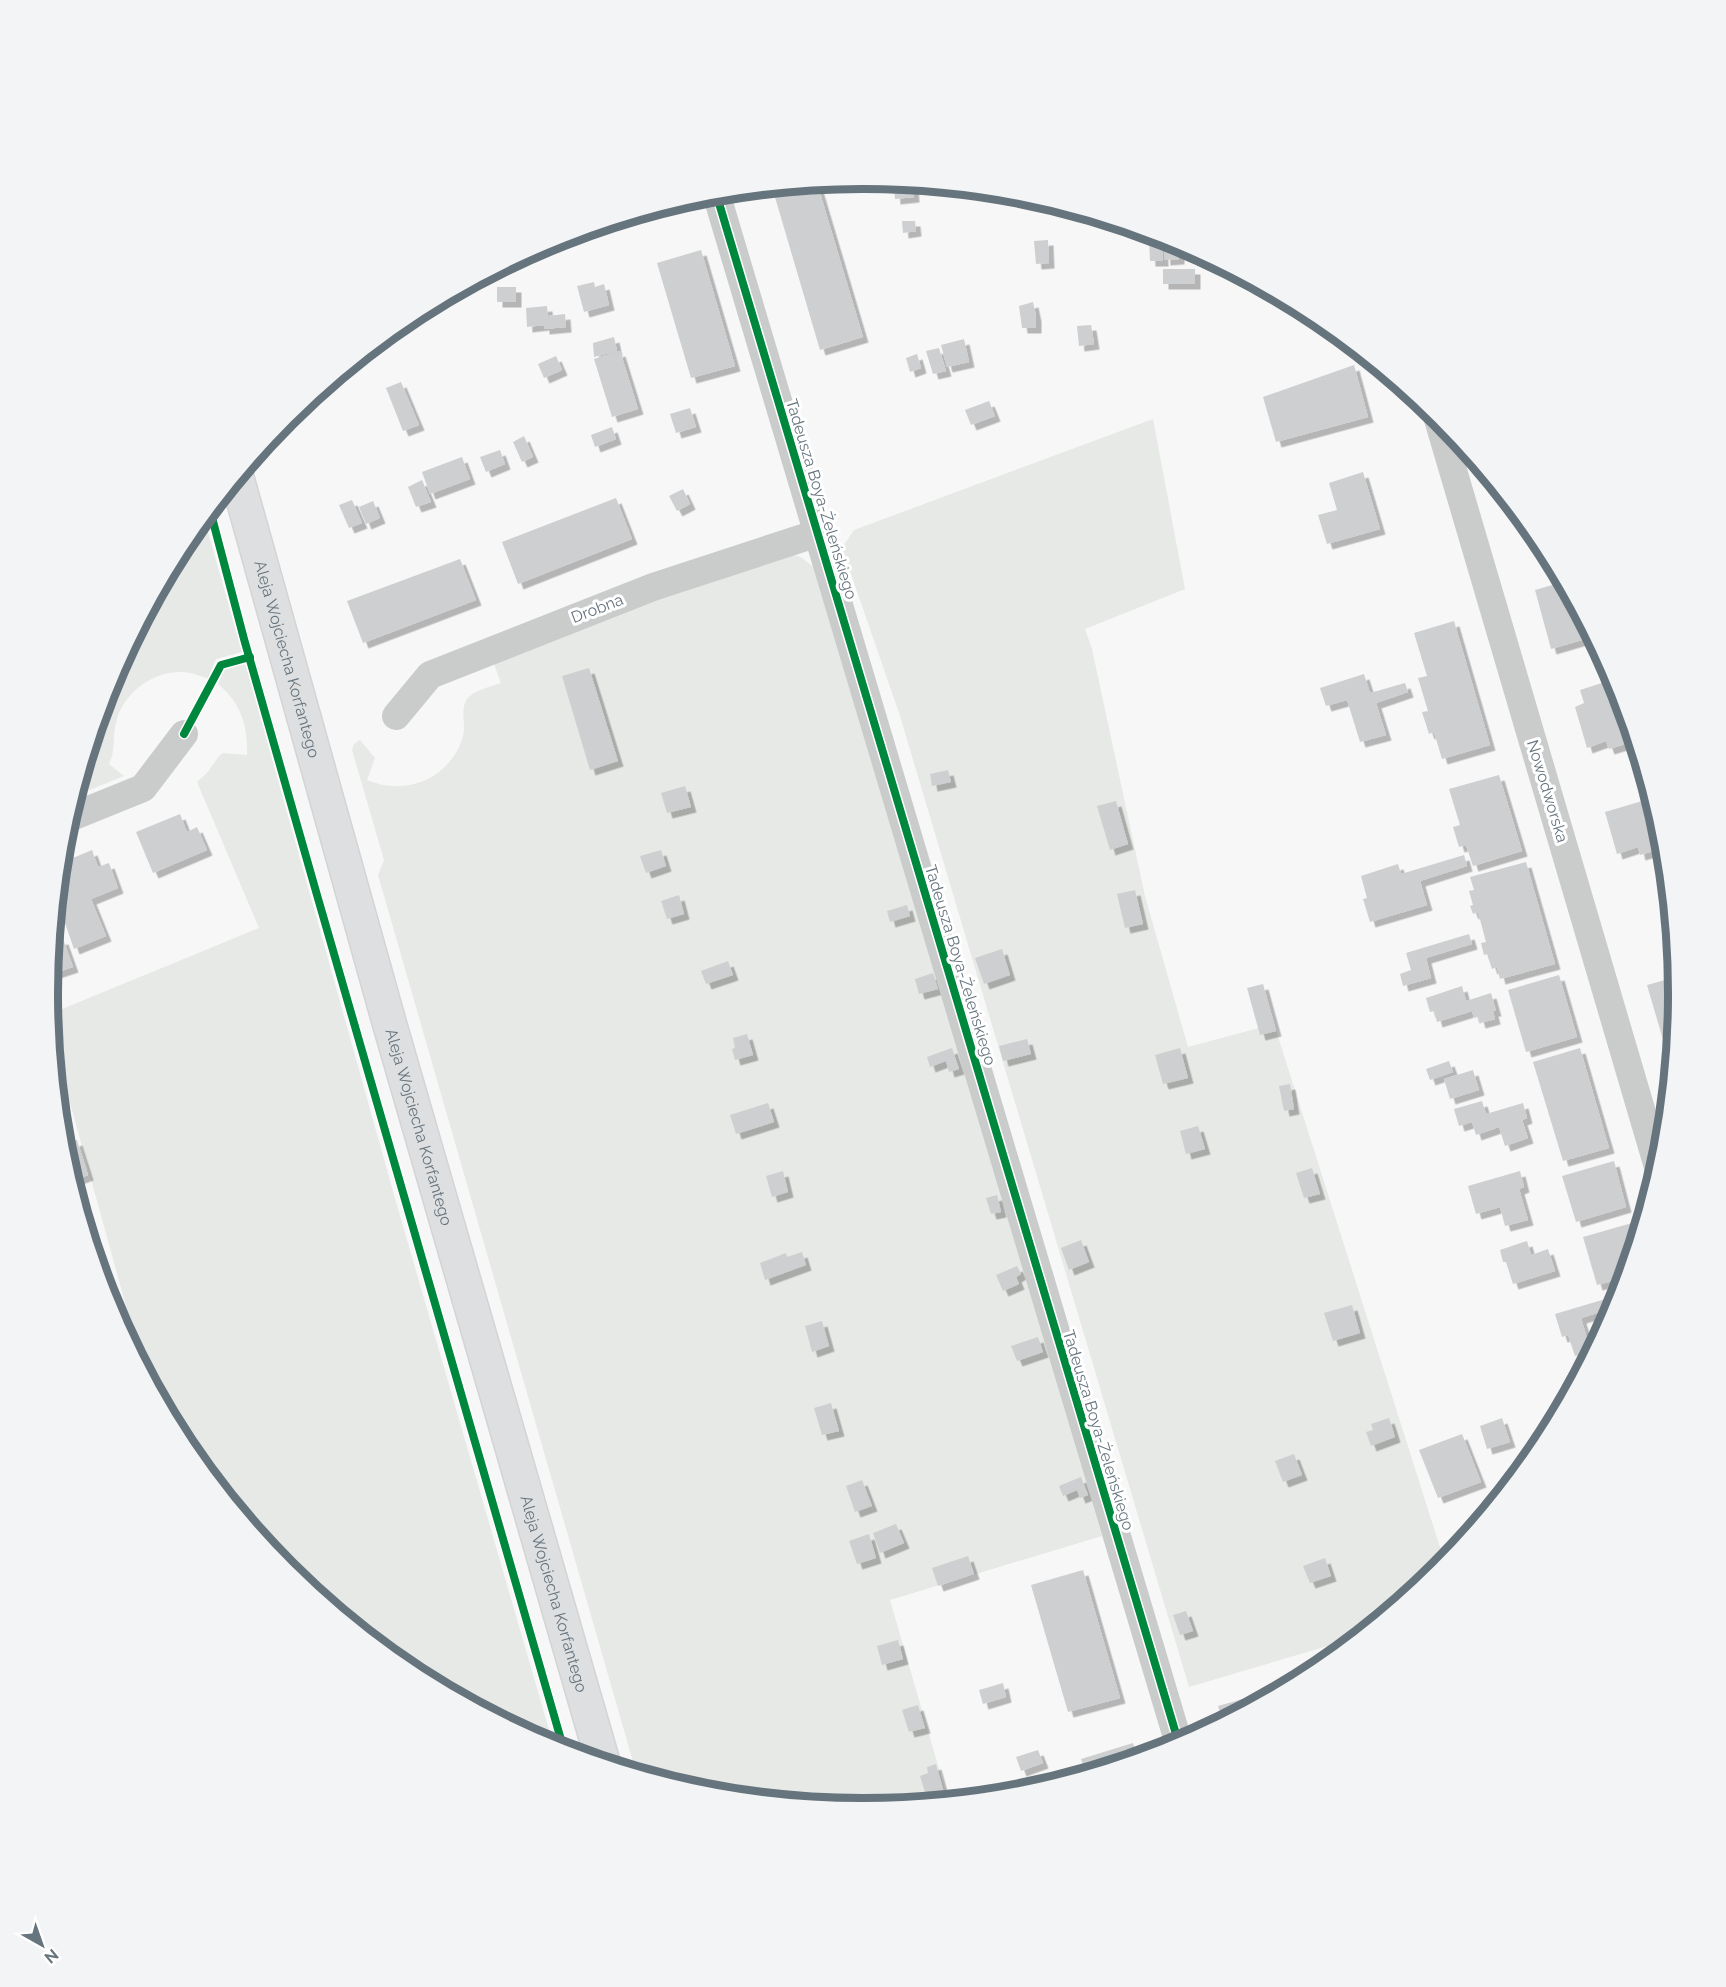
<svg xmlns="http://www.w3.org/2000/svg" width="1726" height="1987" font-family="Raleway,sans-serif">
	<style>
		.green { fill: #e6e9e5 }
		.building { fill: #cecfd0; filter: url(#shadow) }
		.lines { fill: none; stroke-linecap: round; stroke-linejoin: round }
		.secondary-casing { stroke: #d3d4d5; stroke-width: 36 }
		.minor { stroke: #cacccc; stroke-width: 28 }
		.secondary { stroke: #dedfe0; stroke-width: 33 }
		.cycleway-casing { stroke: #fff; stroke-width: 11 }
		.cycleway { stroke: #00873e; stroke-width: 8 }
		.labels { text-anchor: middle; stroke-width: 6; stroke-linejoin: round; paint-order: stroke }
		.street-label { font-size: 16px; fill: #66747e; stroke: #fff }
		.rim { fill: none; stroke: #66747e; stroke-width: 8 }
	</style>
	<defs>
		<filter id="shadow"><feDropShadow dx="5.5" dy="5.5" stdDeviation="0" flood-color="#0004"/></filter>
	</defs>
	<rect width="100%" height="100%" fill="#f7f7f7"/>
	<g class="green">
		<polygon points="1153,419 1185,589 1085,629 1092,649 1145,896 1188,1047 1274,1024 1445,1563 1439,1570 1358,1637 1189,1687 900,716 842,548 854,530"/>
		<path d="M204,518L242,652L216,659L208,678C202,677 196,674 190,673C158,667 123,691 116,723C112,737 116,750 109,764L124,776L75,796L110,681L186,540Z"/>
		<path d="M780,553L799,556L815,568L1102,1536L890,1600L948,1800L863,1808L704,1793L636,1772L378,875L384,860L352,750L354,744L360,740L375,758L367,780C407,797 451,778 463,736C466,725 461,713 465,703C469,691 490,687 501,683L494,664L757,559Z"/>
		<path d="M245,662L394,1195L554,1747L410,1671L286,1570L185,1446L143,1368L52,1037L50,1014L259,928L197,782L207,773L219,756L223,753L247,755C248,726 241,703 218,684L225,668Z"/>
	</g>
	<g class="building">
		<polygon points="817,183 863,337 820,350 772,187"/>
		<polygon points="913,184 914,197 895,199 894,185"/>
		<polygon points="902,221 915,221 916,231 903,233"/>
		<polygon points="1162,237 1163,261 1150,261 1149,238"/>
		<polygon points="1164,237 1179,242 1179,259 1165,260"/>
		<polygon points="1048,240 1049,263 1036,264 1034,241"/>
		<polygon points="701,250 735,366 691,378 657,263"/>
		<rect x="1163" y="269" width="32" height="15"/>
		<polygon points="594,282 595,287 604,284 609,305 584,312 577,286"/>
		<rect x="497" y="287" width="19" height="15"/>
		<polygon points="1033,302 1036,316 1036,328 1022,328 1019,306"/>
		<polygon points="547,306 548,316 565,314 566,327 544,329 544,325 527,327 526,308"/>
		<polygon points="1091,325 1094,344 1079,346 1077,326"/>
		<polygon points="614,337 617,351 594,357 593,343"/>
		<polygon points="964,339 969,362 947,367 941,345"/>
		<polygon points="939,348 946,371 933,374 926,351"/>
		<polygon points="620,351 638,409 612,417 594,359"/>
		<polygon points="917,354 921,368 910,372 906,358"/>
		<polygon points="556,356 562,370 544,378 538,364"/>
		<polygon points="1354,365 1368,417 1276,442 1263,397"/>
		<polygon points="401,382 419,425 403,431 386,388"/>
		<polygon points="989,401 995,416 971,425 965,410"/>
		<polygon points="690,408 696,427 676,433 670,414"/>
		<polygon points="612,427 616,439 595,447 591,435"/>
		<polygon points="524,436 533,457 522,462 513,442"/>
		<polygon points="500,450 505,464 486,472 480,457"/>
		<polygon points="462,457 470,479 430,494 422,472"/>
		<polygon points="1363,472 1380,529 1327,544 1318,515 1337,510 1329,483"/>
		<polygon points="422,480 431,502 416,507 408,487"/>
		<polygon points="683,489 690,504 677,511 669,496"/>
		<polygon points="616,498 632,539 518,584 502,542"/>
		<polygon points="352,500 362,523 349,528 339,505"/>
		<polygon points="373,501 380,518 366,524 359,507"/>
		<polygon points="460,559 476,600 363,643 347,601"/>
		<polygon points="1563,582 1592,637 1551,649 1535,590"/>
		<polygon points="1454,621 1490,745 1442,759 1434,732 1429,734 1422,712 1428,711 1418,678 1427,676 1414,633"/>
		<polygon points="589,668 618,761 590,770 562,676"/>
		<polygon points="1364,674 1370,693 1405,683 1408,692 1376,703 1386,735 1360,742 1347,700 1326,706 1320,688"/>
		<polygon points="1614,679 1619,692 1617,693 1632,742 1609,749 1606,741 1587,748 1575,707 1584,703 1580,690"/>
		<polygon points="948,770 951,782 932,786 930,774"/>
		<polygon points="1499,775 1522,851 1473,866 1466,845 1459,847 1453,827 1460,825 1449,789"/>
		<polygon points="685,786 691,807 667,813 661,793"/>
		<polygon points="1649,799 1664,848 1640,855 1638,847 1617,854 1605,812"/>
		<polygon points="1116,801 1128,844 1110,850 1097,806"/>
		<polygon points="180,814 187,832 197,827 207,850 153,873 136,832"/>
		<polygon points="92,850 98,867 109,863 118,888 91,899 106,936 74,949 57,900 61,863"/>
		<polygon points="661,850 666,866 646,873 640,856"/>
		<polygon points="1464,855 1467,866 1420,881 1427,905 1370,922 1363,899 1367,898 1361,876 1398,864 1401,874"/>
		<polygon points="1526,862 1555,964 1500,979 1497,967 1492,969 1487,954 1484,955 1481,943 1486,942 1478,912 1473,914 1470,906 1473,905 1469,891 1474,890 1470,877"/>
		<polygon points="1135,890 1143,924 1125,928 1117,894"/>
		<polygon points="679,895 684,914 667,919 661,901"/>
		<polygon points="907,905 910,916 890,922 887,911"/>
		<polygon points="1671,921 1674,956 1673,956 1664,922"/>
		<polygon points="1469,934 1472,944 1426,958 1431,978 1403,986 1400,974 1411,970 1406,953"/>
		<polygon points="63,939 73,967 55,973 51,962 53,941"/>
		<polygon points="1002,949 1010,975 984,984 975,958"/>
		<polygon points="728,961 733,975 706,984 701,971"/>
		<polygon points="933,973 938,989 919,994 915,979"/>
		<polygon points="1559,975 1577,1037 1526,1052 1508,990"/>
		<polygon points="1676,977 1678,994 1671,1067 1647,985"/>
		<polygon points="1263,984 1276,1031 1260,1035 1247,988"/>
		<polygon points="1462,986 1466,1001 1491,993 1496,1011 1493,1011 1495,1019 1480,1023 1478,1016 1474,1018 1472,1011 1437,1022 1434,1011 1430,1012 1426,998"/>
		<polygon points="747,1034 753,1055 735,1060 732,1049 735,1048 733,1038"/>
		<polygon points="1027,1039 1031,1054 1003,1061 999,1046"/>
		<polygon points="952,1048 959,1069 949,1072 946,1061 930,1067 927,1057"/>
		<polygon points="1180,1048 1188,1078 1163,1084 1155,1055"/>
		<polygon points="1580,1048 1609,1148 1563,1161 1533,1062"/>
		<polygon points="1449,1061 1453,1072 1430,1080 1426,1069"/>
		<polygon points="1473,1070 1479,1090 1450,1099 1444,1079"/>
		<polygon points="1290,1084 1294,1109 1284,1111 1279,1086"/>
		<polygon points="1482,1101 1486,1114 1523,1103 1527,1118 1522,1120 1528,1138 1505,1146 1499,1127 1476,1135 1472,1122 1459,1126 1454,1109"/>
		<polygon points="768,1103 774,1122 736,1134 730,1115"/>
		<polygon points="1198,1126 1205,1149 1186,1154 1180,1131"/>
		<polygon points="77,1140 88,1175 72,1181 63,1145"/>
		<polygon points="1614,1161 1626,1207 1576,1222 1562,1176"/>
		<polygon points="1312,1168 1320,1194 1304,1198 1296,1173"/>
		<polygon points="783,1171 788,1192 772,1197 766,1176"/>
		<polygon points="1520,1171 1524,1187 1519,1189 1528,1220 1505,1226 1500,1207 1476,1214 1468,1186"/>
		<polygon points="997,1195 1001,1212 991,1214 986,1198"/>
		<polygon points="1632,1223 1636,1239 1624,1278 1597,1285 1583,1237"/>
		<polygon points="1081,1240 1089,1262 1069,1270 1061,1248"/>
		<polygon points="1527,1241 1531,1255 1548,1249 1555,1271 1513,1284 1506,1262 1503,1262 1500,1250"/>
		<polygon points="802,1252 806,1265 765,1280 760,1263 786,1253 787,1257"/>
		<polygon points="1017,1266 1021,1274 1016,1277 1019,1284 1003,1291 996,1275"/>
		<polygon points="1619,1295 1610,1317 1607,1310 1581,1318 1591,1352 1575,1356 1568,1335 1562,1337 1555,1314"/>
		<polygon points="1352,1305 1360,1333 1333,1341 1324,1313"/>
		<polygon points="822,1321 829,1346 812,1352 805,1326"/>
		<polygon points="1038,1337 1043,1352 1017,1361 1011,1346"/>
		<polygon points="831,1403 839,1431 822,1435 814,1408"/>
		<polygon points="1389,1418 1395,1437 1371,1446 1366,1432 1373,1430 1371,1424"/>
		<polygon points="1502,1418 1510,1442 1487,1449 1480,1426"/>
		<polygon points="1462,1434 1481,1482 1438,1498 1419,1450"/>
		<polygon points="1540,1447 1531,1458 1524,1467 1520,1452"/>
		<polygon points="1294,1454 1302,1475 1283,1482 1275,1461"/>
		<polygon points="1081,1477 1088,1495 1080,1498 1077,1490 1063,1496 1059,1486"/>
		<polygon points="862,1480 872,1506 855,1512 846,1486"/>
		<polygon points="896,1524 904,1543 880,1553 873,1533"/>
		<polygon points="869,1534 876,1558 857,1564 849,1541"/>
		<polygon points="968,1556 974,1574 938,1586 932,1568"/>
		<polygon points="1325,1558 1331,1576 1310,1583 1303,1566"/>
		<polygon points="1083,1570 1120,1698 1068,1712 1031,1585"/>
		<polygon points="1186,1611 1193,1631 1180,1635 1173,1615"/>
		<polygon points="898,1640 903,1659 882,1665 877,1646"/>
		<polygon points="1003,1683 1006,1697 983,1704 979,1690"/>
		<polygon points="1271,1691 1272,1695 1223,1721 1218,1706"/>
		<polygon points="918,1705 925,1728 909,1732 902,1710"/>
		<polygon points="1133,1743 1138,1758 1086,1773 1081,1759"/>
		<polygon points="1038,1750 1043,1763 1021,1771 1016,1757"/>
		<polygon points="936,1764 946,1800 928,1802 920,1776 928,1773 927,1767"/>
	</g>
	<g class="lines">
		<defs>
			<g id="secondary">
				<path id="s1" d="M237,478L389,1022L603,1762"/>
			</g>
		</defs>
		<use href="#secondary" class="secondary-casing"/>
		<g class="minor">
			<polyline points="716,193 1179,1744"/>
			<polyline points="1437,416 1658,1167"/>
			<polyline points="396,716 430,675 653,587 818,533"/>
			<polyline points="69,818 143,788 184,734"/>
		</g>
		<use href="#secondary" class="secondary"/>
		<defs>
			<g id="cycleway">
				<polyline points="716,193 1179,1744"/>
				<polyline points="210,510 244,639 317,895 564,1750"/>
				<polyline points="184,734 221,665 250,657"/>
			</g>
		</defs>
		<use href="#cycleway" class="cycleway-casing"/>
		<use href="#cycleway" class="cycleway"/>
	</g>
	<g class="labels">
		<g class="street-label">
			<text transform="translate(822 499) rotate(73)" y="6">Tadeusza Boya-Żeleńskiego</text>
			<text transform="translate(597 608) rotate(-21)" y="6">Drobna</text>
			<text dy="6" stroke="none"><textPath href="#s1" startOffset="188">Aleja Wojciecha Korfantego</textPath></text>
			<text transform="translate(1548 791) rotate(73)" y="6">Nowodworska</text>
			<text transform="translate(961 965) rotate(73)" y="6">Tadeusza Boya-Żeleńskiego</text>
			<text dy="6" stroke="none"><textPath href="#s1" startOffset="674">Aleja Wojciecha Korfantego</textPath></text>
			<text transform="translate(1099 1430) rotate(73)" y="6">Tadeusza Boya-Żeleńskiego</text>
			<text dy="6" stroke="none"><textPath href="#s1" startOffset="1160">Aleja Wojciecha Korfantego</textPath></text>
		</g>
	</g>
	<path d="M0 0H1726V1987H0ZM862 189H864A804 804 0 0 1 1668 993V994A804 804 0 0 1 864 1798H862A804 804 0 0 1 58 994V993A804 804 0 0 1 862 189Z" fill="#f3f4f5" fill-rule="evenodd"/>
	<path class="rim" d="M862 189H864A804 804 0 0 1 1668 993V994A804 804 0 0 1 864 1798H862A804 804 0 0 1 58 994V993A804 804 0 0 1 862 189Z"/>
	<g transform="translate(42 1945) rotate(140)" stroke="#ffffff" stroke-width="4.5" paint-order="stroke">
	<path d="M0-4.5L10 22L0 15L-10 22Z" fill="#66747e"/>
	<text y="-9" font-size="16" font-weight="bold" text-anchor="middle" fill="#66747e">N</text>
	</g>
</svg>
